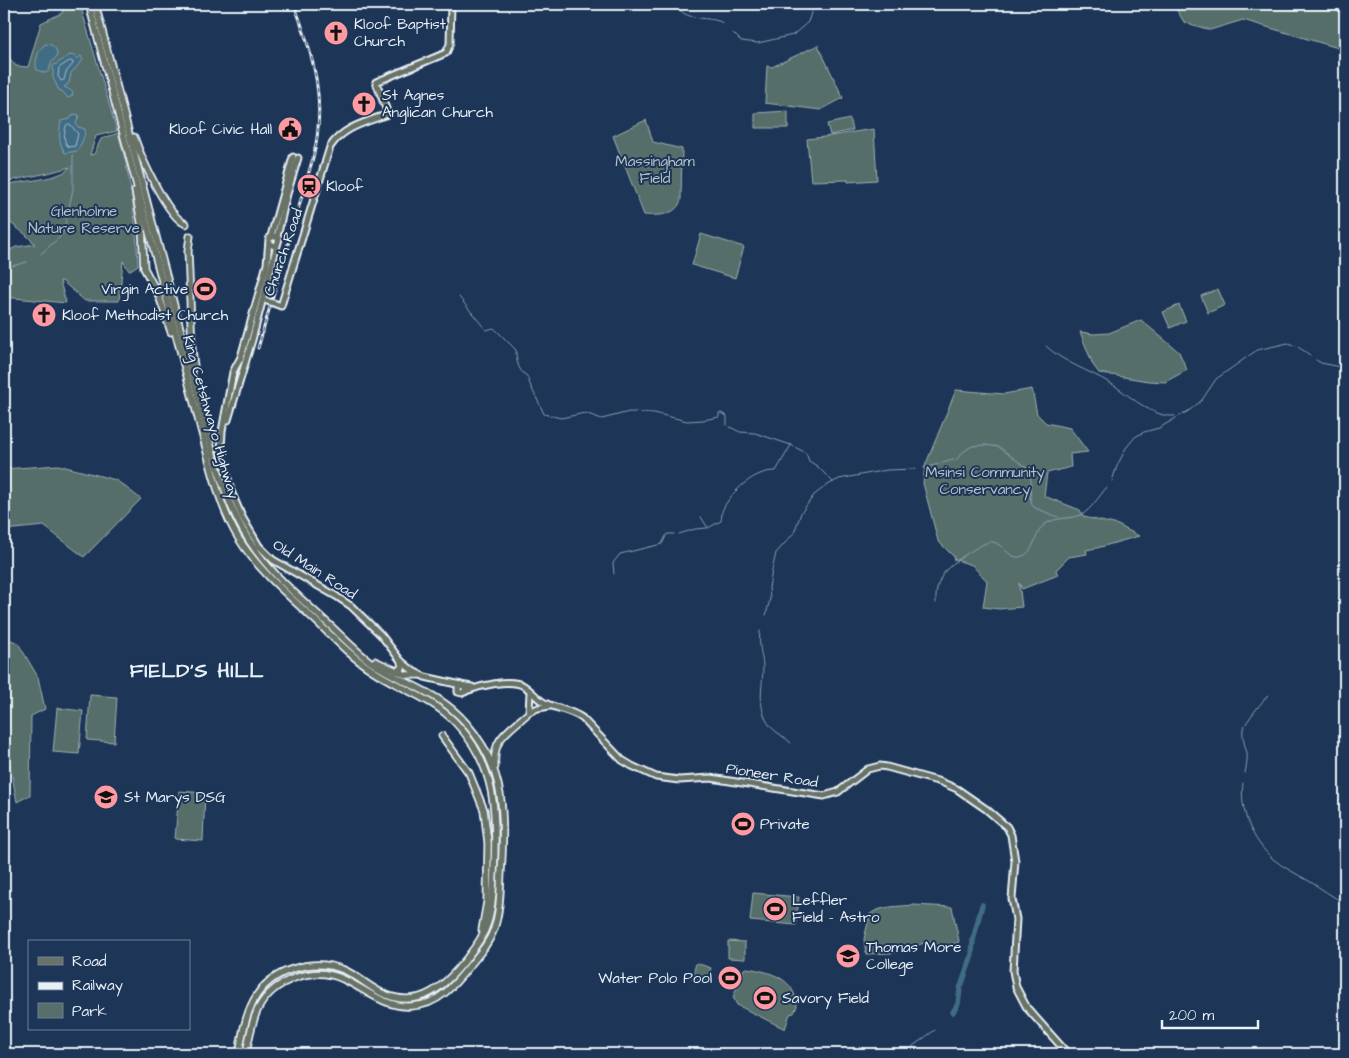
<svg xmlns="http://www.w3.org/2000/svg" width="1349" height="1058" font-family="'Architects Daughter',sans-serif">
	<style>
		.green { fill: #576e6a; stroke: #a0b0b1 }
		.water { fill: #406c84; stroke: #83a1b2 }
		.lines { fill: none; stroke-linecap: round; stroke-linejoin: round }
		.shore { stroke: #a5bcca; stroke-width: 1 }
		.stream { stroke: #83a1b2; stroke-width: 1 }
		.river { stroke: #406c84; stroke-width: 5.5 }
		.major-casing { stroke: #e8f1f8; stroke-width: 9 }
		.highway-casing { stroke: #e8f1f8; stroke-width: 9 }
		.major { stroke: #697266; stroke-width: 5 }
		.highway { stroke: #697266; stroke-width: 5.5 }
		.rail-casing { stroke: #e8f1f8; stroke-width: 3 }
		.rail { stroke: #1d3557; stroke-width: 1; stroke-dasharray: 4; stroke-linecap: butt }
		.major-bridge-casing { stroke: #e8f1f8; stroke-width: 9; stroke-linecap: butt }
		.major-bridge { stroke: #697266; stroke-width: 5 }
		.labels { text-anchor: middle; stroke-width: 4; stroke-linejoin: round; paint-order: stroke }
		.poi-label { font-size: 15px; fill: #e8f1f8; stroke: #1d3557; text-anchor: start }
		.park-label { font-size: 15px; fill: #b5c3c6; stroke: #1d3557 }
		.street-label { font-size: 15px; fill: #e8f1f8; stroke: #1d3557 }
		.district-label { font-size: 20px; font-weight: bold; letter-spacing: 1px; fill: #e8f1f8; stroke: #1d3557 }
	</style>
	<rect width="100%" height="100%" fill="#1d3557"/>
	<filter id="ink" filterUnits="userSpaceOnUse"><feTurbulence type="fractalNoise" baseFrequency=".02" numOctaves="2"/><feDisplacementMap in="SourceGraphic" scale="10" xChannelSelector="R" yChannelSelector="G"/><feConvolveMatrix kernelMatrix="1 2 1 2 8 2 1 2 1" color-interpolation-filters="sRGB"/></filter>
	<g filter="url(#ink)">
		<g class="green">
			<path d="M64,4H80L117,131L96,136L90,155L94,154L101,139L118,133C131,176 136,220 138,265L129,271L123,261L119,301H85L62,281H60L66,303L4,297V253L16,247L35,244L25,234L4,218V185C20,181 61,180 70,167L48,173L4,182V51L16,66L28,67L41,23L62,13Z"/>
			<polygon points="1173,4 1345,4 1345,50 1243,20 1210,30 1184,22"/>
			<polygon points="818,45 843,98 821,110 765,103 767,66 772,67"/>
			<polygon points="788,111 788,128 755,128 755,113"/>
			<polygon points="850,119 853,130 830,135 827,124"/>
			<path d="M646,120L653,142L682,149L681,200C676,216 658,216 644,215L613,136Z"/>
			<path d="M874,129L877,180L848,182V180L811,181L807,139C830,137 851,132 874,129Z"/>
			<polygon points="701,234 744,247 735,278 692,265"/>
			<polygon points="1218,289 1225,305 1208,313 1201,296"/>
			<polygon points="1179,305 1186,321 1170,328 1163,312"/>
			<polygon points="1141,320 1179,352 1187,370 1165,382 1148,381 1099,373 1093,365 1080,332 1094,334 1109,333"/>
			<polygon points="1032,389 1037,414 1046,423 1070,428 1088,452 1070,454 1071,467 1047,473 1044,496 1080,510 1084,517 1118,525 1139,536 1097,548 1086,550 1087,554 1069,557 1056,570 1058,575 1022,589 1019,583 1022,607 999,609 983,607 987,581 972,565 953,559 954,557 938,541 923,483 925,466 956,390 1004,394"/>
			<polygon points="58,465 116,480 141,499 84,557 44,526 4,530 4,469"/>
			<polygon points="4,637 18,643 38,677 45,709 31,716 30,795 17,802 4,734"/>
			<polygon points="90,695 117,697 114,742 87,740"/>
			<polygon points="57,708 83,711 79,754 53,752"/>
			<polygon points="179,791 205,793 203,841 175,839"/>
			<polygon points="753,893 799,897 796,925 750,921"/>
			<path d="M913,905L952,907L959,941L958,943L931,947L929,941L906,950L891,953L866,954L864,939L870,914C883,905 899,907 913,905Z"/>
			<polygon points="728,941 745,942 745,959 728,958"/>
			<polygon points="696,963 711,968 706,984 692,979"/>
			<path d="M747,968C771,972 795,978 797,1006L794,1013L790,1014L785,1029L737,1005L733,997L744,969Z"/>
		</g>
		<g class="water">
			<path d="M46,44C54,45 57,48 57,56L51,63L49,71L45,73L37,70C34,63 38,48 46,44Z"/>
			<polygon points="70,55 74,56 77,59 81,56 83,60 71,73 69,83 64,87 70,90 73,93 72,96 68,98 62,91 59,90 53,78 53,66"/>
			<path d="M74,114L79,115L76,124L78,127L85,129C85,136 81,145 77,151L65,153C58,142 59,133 61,121L70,119Z"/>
		</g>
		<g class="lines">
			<g class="shore">
				<polygon points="70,61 73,62 73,64 66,72 64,80 61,81 58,76 59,68"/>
				<path d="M69,124L71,125L78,134L75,146L69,147C63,143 64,133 66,126Z"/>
			</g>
			<g class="stream">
				<path d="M670,4C676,7 681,12 687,15C699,20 712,17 723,23"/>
				<polyline points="733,33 741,41 758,43 793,35 808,22 814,4"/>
				<polyline points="41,254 63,234 73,189 73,155"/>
				<polyline points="4,268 27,262"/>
				<path d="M459,297L486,330L494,328L516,350C516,360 518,371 527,376C531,390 539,401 544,414L561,418L585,413L602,419L629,412L654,413L687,421L703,420L719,417V413H721L727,416V425"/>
				<path d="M1046,346C1064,363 1088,370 1110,383C1129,394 1151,418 1175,416"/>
				<polyline points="1316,360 1321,363 1345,368"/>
				<polyline points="730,427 740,432 755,433 791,445"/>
				<polyline points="924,468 957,459 963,452 972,446 986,445 999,447 1027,468 1031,480 1030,497 1032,505 1035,508 1058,517"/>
				<polyline points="1112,481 1117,466 1126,448 1135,437 1144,432 1159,428 1190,410 1202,400 1216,379 1257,350 1288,343 1298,347 1310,355"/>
				<path d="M701,517L708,528L721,521C722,518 721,512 723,509C732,491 755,470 776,471L791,445L806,453L809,461L817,466L833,482"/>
				<polyline points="679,534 695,529 707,528"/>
				<polyline points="614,574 613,563 620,554 662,544 667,534 674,534"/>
				<path d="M936,603C935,591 939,577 948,568C954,562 986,539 993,542C1003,544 1008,558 1019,557C1035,555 1034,533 1044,525C1056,516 1068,520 1081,515C1091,510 1099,496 1107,487"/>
				<polyline points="766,615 770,599 769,588 772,570 776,553 794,533 801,513 814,495 826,486 839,479 887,470 915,469"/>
				<path d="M760,631C758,646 762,653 763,666C763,687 756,707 770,726C776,733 785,737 791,743"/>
				<path d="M1245,773C1246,767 1248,760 1247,753C1245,746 1242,737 1243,729C1245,723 1264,699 1269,694"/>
				<path d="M1243,783C1239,810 1252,840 1273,859C1284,868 1297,874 1309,881C1321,888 1332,897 1345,903"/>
				<polyline points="909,1054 913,1046 935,1030"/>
			</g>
			<polyline class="river" points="953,1012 958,1004 960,989 972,955 973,940 982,905"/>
			<defs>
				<g id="major">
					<polyline points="271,236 293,157"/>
					<polyline points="277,237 287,194 298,158"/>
					<polyline points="270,243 274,246 277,245 279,239 274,236 269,239 267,264 241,357 233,372 222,431 221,450 231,491 242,517 259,546 273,560 336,596 351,606 381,635 401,661 413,671 425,677 461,685"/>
					<path d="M276,304L281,306L330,147C343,127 366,122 388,114L376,82L446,53L450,44L451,4"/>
					<polyline points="228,420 252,340 277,245"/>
					<polyline points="465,686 465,692 462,693 458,692 458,688 460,685 472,687"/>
					<path d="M466,691C480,686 510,678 524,686C532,691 537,699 545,703C557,709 571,710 582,718L622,760L632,766L656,777L679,780L711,778L824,796L838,792L868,769L880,766L887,767L941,782L957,789L986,809L1007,827L1011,835L1015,861L1012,899L1016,919L1013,971L1016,987L1027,1008L1068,1054"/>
					<polyline points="529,712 538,708 550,706"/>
					<polyline points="529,712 530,692"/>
				</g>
				<g id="highway">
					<path d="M89,4L208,456C216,485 223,513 239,539C259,571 288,595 316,621C334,638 351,657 372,670C400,689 432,698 455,722C497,765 497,815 494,871C493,888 493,906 488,922C484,936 475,947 467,958C446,985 421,1010 384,994C370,988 358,976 344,970C312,957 270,970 254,1000C245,1017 242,1036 239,1054"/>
					<path d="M95,4L213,454C224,489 235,523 257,552C275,577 300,598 323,619C339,633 354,650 372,663C405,685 438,691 466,723C506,768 505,818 501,873C500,892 500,911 494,929C489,943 480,953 471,964C455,984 439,1005 412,1006C384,1008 366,989 343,979C313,965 273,980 258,1009C251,1023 249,1039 246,1054"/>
					<path d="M134,137C141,157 167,217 186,224"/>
					<polyline points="135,191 142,227 144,268 159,296 171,332"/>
					<polyline points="190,236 188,251 192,348 194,366"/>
					<polyline points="375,661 406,675 419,675"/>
					<polyline points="396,671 402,668 401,661"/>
					<polyline points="442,736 469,773 484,810 488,843 487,902 482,930"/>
					<path d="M495,767C492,739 507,732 526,715"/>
				</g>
			</defs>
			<use href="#major" class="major-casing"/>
			<use href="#highway" class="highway-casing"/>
			<use href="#major" class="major"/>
			<use href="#highway" class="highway"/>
			<defs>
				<path id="rail" d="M258,348L313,158C327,102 314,57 294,4"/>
			</defs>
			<use href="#rail" class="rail-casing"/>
			<use href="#rail" class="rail"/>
			<defs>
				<polyline id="major-bridge" points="267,301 276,304"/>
			</defs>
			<use href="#major-bridge" class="major-bridge-casing"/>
			<use href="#major-bridge" class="major-bridge"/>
		</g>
	</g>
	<defs>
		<symbol id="church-disc" viewBox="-11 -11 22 22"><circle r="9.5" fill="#ff9aa2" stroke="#1d3557"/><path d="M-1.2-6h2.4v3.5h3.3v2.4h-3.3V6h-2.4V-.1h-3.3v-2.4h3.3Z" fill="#111"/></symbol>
		<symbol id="civic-disc" viewBox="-11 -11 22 22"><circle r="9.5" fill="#ff9aa2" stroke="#1d3557"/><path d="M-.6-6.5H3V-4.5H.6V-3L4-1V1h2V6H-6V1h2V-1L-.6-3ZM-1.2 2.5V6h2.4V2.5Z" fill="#111"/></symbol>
		<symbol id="station-disc" viewBox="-11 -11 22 22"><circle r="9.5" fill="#ff9aa2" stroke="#1d3557"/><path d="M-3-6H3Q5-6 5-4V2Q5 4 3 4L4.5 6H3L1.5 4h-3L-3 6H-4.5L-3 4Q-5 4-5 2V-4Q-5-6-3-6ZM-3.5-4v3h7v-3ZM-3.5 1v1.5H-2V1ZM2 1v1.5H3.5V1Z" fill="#111"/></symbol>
		<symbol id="stadium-disc" viewBox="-11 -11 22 22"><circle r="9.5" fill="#ff9aa2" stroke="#1d3557"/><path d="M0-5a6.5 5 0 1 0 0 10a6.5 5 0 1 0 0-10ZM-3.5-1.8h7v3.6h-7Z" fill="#111"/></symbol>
		<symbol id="school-disc" viewBox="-11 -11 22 22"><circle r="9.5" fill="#ff9aa2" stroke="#1d3557"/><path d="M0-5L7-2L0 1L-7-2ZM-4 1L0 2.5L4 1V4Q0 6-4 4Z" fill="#111"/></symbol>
	</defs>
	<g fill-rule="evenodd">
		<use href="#church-disc" x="322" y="19" width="28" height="28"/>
		<use href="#church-disc" x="350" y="90" width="28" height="28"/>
		<use href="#civic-disc" x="276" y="115" width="28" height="28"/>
		<use href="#station-disc" x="295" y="172" width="28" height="28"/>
		<use href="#stadium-disc" x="191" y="275" width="28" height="28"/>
		<use href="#church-disc" x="30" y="301" width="28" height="28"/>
		<use href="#school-disc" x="92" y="783" width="28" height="28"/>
		<use href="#stadium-disc" x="729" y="810" width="28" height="28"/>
		<use href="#stadium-disc" x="761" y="895" width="28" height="28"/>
		<use href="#school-disc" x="834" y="942" width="28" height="28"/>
		<use href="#stadium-disc" x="716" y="964" width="28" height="28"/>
		<use href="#stadium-disc" x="751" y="984" width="28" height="28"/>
	</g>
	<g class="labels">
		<g class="poi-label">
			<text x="354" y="29">Kloof Baptist<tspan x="354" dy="17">Church</tspan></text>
			<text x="382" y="100">St Agnes<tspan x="382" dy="17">Anglican Church</tspan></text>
			<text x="272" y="134" text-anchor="end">Kloof Civic Hall</text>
			<text x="326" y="191">Kloof</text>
			<text x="188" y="294" text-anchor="end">Virgin Active</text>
			<text x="62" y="320">Kloof Methodist Church</text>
			<text x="124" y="802">St Marys DSG</text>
			<text x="760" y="829">Private</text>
			<text x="792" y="905">Leffler<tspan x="792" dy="17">Field - Astro</tspan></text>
			<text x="866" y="952">Thomas More<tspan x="866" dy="17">College</tspan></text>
			<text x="712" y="983" text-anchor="end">Water Polo Pool</text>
			<text x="782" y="1003">Savory Field</text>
		</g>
		<g class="park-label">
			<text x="655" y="166">Massingham<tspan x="655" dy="17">Field</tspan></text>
			<text x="84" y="216">Glenholme<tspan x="84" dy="17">Nature Reserve</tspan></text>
			<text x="985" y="477">Msinsi Community<tspan x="985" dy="17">Conservancy</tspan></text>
		</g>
		<g class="street-label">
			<text transform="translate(283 252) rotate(-71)" y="5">Church Road</text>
			<text transform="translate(211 417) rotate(74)" y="5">King Cetshwayo Highway</text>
			<text transform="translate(315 569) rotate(33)" y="5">Old Main Road</text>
			<text transform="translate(772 775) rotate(9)" y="5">Pioneer Road</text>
		</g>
		<g class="district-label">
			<text x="197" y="677">FIELD'S HILL</text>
		</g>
	</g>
	<rect width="1349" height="1058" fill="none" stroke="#1d3557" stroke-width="20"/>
	<rect x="10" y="10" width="1329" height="1038" fill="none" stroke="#e8f1f8" stroke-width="2" filter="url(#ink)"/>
	<rect x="28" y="940" width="162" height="90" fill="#1d3557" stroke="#6e8097"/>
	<rect x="38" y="957" width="25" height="8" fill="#697266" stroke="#6e8097"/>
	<text x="72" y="966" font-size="15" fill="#e8f1f8">Road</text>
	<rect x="38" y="982" width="25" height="8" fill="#e8f1f8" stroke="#6e8097"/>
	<text x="72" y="990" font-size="15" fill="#e8f1f8">Railway</text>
	<rect x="38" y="1003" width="25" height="15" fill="#576e6a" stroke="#6e8097"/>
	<text x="72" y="1016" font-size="15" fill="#e8f1f8">Park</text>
	<path d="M1162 1020v8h96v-8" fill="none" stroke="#e8f1f8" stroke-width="2.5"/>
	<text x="1169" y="1020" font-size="15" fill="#e8f1f8" stroke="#1d3557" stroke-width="4" paint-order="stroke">200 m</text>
</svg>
